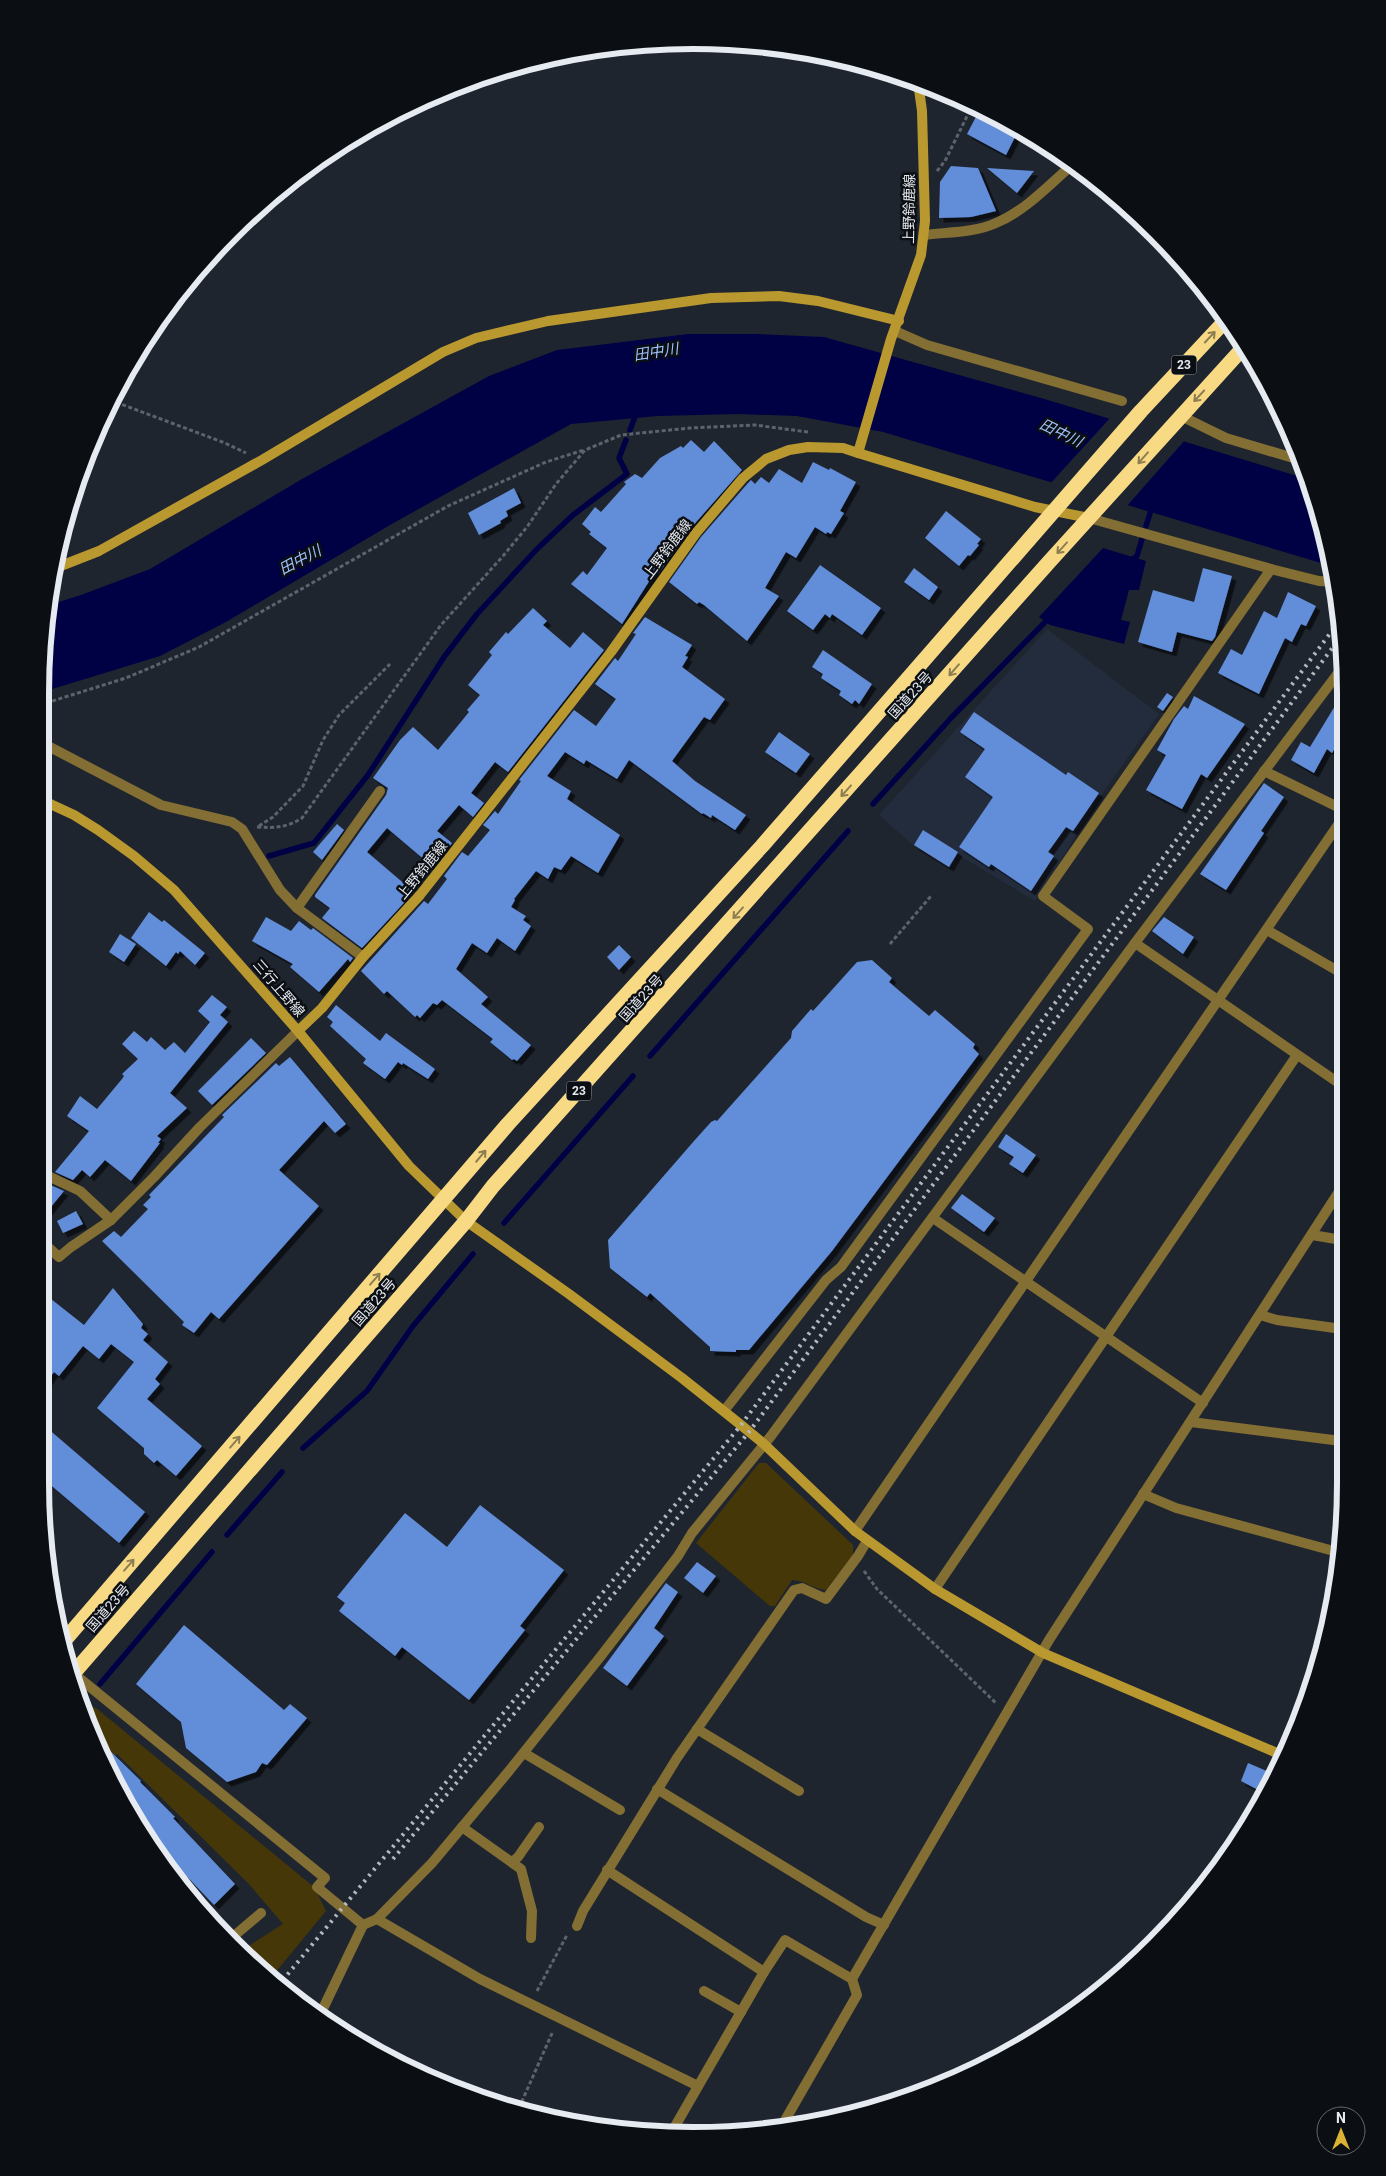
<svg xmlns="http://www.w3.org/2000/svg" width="1386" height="2176" font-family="Roboto,'Noto Sans JP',sans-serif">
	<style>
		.built { fill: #232c3c }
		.green { fill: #463708 }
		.water { fill: #000145 }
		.pier { fill: #1f252f }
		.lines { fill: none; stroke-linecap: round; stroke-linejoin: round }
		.stream { stroke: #000145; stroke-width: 5.5 }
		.building { fill: #628dd8; filter: url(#shadow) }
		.path { stroke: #5d636c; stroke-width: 3; stroke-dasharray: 4 2.5; stroke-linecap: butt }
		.lane { stroke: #836e33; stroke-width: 10 }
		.street { stroke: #836e33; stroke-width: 10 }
		.secondary { stroke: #b9982f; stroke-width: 10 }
		.highway { stroke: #f8d984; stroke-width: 15 }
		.rail { stroke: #b3b7bf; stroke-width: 4; stroke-dasharray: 2.5 5; stroke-linecap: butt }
		.oneway { stroke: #8d7e51 }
		.labels { text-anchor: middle; stroke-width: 5; stroke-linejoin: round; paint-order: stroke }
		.shield { fill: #0b0e12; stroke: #a4a8ae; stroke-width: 1 }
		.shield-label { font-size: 12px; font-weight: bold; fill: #e6eaf1 }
		.street-label { font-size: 14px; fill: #e6eaf1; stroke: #0b0e12 }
		.water-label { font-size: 15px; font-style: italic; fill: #9fc2fd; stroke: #0b0e12 }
		.rim { fill: none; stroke: #e6eaf1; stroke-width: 6 }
	</style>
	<defs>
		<filter id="shadow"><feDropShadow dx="4.5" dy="4.5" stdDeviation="0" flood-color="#0009"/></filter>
	</defs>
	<rect width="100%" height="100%" fill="#1f252f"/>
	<polygon class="built" points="1047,629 1159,714 1104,791 1035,901 960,856 952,869 913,845 879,815"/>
	<g class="green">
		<path d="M759,1463H766L853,1545V1555L826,1590C813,1589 805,1580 792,1580L775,1606H770L696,1543Z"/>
		<polygon points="89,1707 96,1708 314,1887 326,1911 270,1979 239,1952 283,1924 249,1884 117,1754 108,1761 84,1712"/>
	</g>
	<g class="water">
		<polygon points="688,334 759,334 824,337 1048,400 1307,479 1324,524 1331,566 883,432 797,416 738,414 658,416 571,424 390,525 226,622 160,656 46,691 46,606 81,595 150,569 302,479 489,376 557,350"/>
		<polygon points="1103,548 1146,561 1139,590 1129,590 1121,620 1130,622 1124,644 1050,625 1039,617"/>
	</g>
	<polygon class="pier" points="1111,417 1185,440 1126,507 1049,485"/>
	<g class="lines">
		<g class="stream">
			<polyline points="630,430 637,411"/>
			<polyline points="1146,526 1152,507"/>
			<polyline points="1131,560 1137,556 1142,539"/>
			<polyline points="873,804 951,718 1050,617"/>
			<polyline points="269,856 314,843 368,775 444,657 477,614 537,549 573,515 627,474 619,458 626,440"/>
			<polyline points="650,1056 848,831"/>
			<polyline points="504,1223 633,1076"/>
			<polyline points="303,1448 367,1391 413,1326 473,1254"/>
			<polyline points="227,1535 282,1472"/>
			<polyline points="100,1684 212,1552"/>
			<polyline points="81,1706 84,1702"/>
		</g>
	</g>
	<g class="building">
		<polygon points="979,111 1018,131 1006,155 967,134"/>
		<polygon points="951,166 978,168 996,211 971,217 939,218 940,182"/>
		<polygon points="987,168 1034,171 1017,193"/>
		<polygon points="691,440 704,452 714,441 742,470 690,529 658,574 655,572 622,624 571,584 583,571 587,575 607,548 589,534 591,532 582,524 595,507 601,512 626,484 624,482 635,474 642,478 660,458 681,446 683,448"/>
		<polygon points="813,462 829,470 830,468 856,482 840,511 844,513 831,534 827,532 826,534 815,527 796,558 786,552 765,588 779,596 747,641 704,605 699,602 697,604 669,582 701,537 748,483 751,480 755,484 761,477 769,483 779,469 802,483"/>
		<polygon points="514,488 521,503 506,511 508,516 500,521 501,523 479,535 468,513"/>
		<polygon points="946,511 981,539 977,544 979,545 970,556 968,555 959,566 925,538"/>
		<polygon points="820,565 881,608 862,635 832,614 830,618 825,614 813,630 787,611"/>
		<polygon points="914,568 938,587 929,600 904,582"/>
		<polygon points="1203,568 1232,576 1215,637 1212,641 1177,632 1172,652 1138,642 1153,590 1194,602"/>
		<polygon points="1288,592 1316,606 1306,626 1301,624 1292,642 1285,638 1259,694 1218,673 1231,649 1242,655 1264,611 1277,618"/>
		<polygon points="533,608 547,621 543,625 570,648 583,632 604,650 508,772 495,762 471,793 484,803 473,817 459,805 437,831 452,843 433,867 387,828 367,852 414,892 362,948 322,918 330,908 315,897 315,895 386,795 388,788 373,778 400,740 413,727 438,750 469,712 467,710 480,695 468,685 492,655 489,652 506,632 508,634"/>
		<polygon points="645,617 692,645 685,656 688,657 682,667 725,699 710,720 704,717 672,761 695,781 746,815 735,830 712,815 711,818 703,813 702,814 629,760 617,779 586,760 584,764 565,752 547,776 571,791 567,799 620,835 598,873 571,856 561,870 554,867 548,879 536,871 514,899 515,900 511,907 526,916 523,920 531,926 515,951 497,938 487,953 472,943 456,969 488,997 481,1004 531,1045 517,1061 514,1059 512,1060 490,1042 493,1039 442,1000 437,1005 433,1003 420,1018 417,1015 415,1017 387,991 384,994 361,971 424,901 428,904 447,879 444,876 462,852 468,856 490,830 483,825 495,811 498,814 521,781 519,780 574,710 596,726 616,699 595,684 615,658 618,661 636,634 633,633"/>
		<polygon points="823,650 872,684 859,704 855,700 852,704 839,695 841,691 821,678 823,674 812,667"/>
		<polygon points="1344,691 1344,733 1332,753 1327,749 1314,773 1291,760 1301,742 1310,747"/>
		<polygon points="1167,693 1173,697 1163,711 1157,707"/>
		<polygon points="1194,696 1245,724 1207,778 1201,774 1182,809 1146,790 1166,755 1157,750 1174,719 1184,706 1188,709"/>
		<polygon points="974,712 1066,775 1068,772 1099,793 1073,831 1066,827 1048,852 1054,856 1031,891 991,864 989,867 959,847 993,797 965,777 985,749 960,732"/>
		<polygon points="779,732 810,754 796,773 765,752"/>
		<polygon points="1264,783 1284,797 1261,831 1264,833 1226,890 1200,874"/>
		<polygon points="337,824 344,830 322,860 313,852"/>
		<polygon points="923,830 958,852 949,867 914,845"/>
		<polygon points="149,912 162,922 164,920 205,953 195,965 180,951 178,954 176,952 166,966 131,938"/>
		<polygon points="266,917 291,931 299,921 311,930 313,928 353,958 350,962 348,959 319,992 290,967 293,964 252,941"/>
		<polygon points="1164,917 1194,937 1183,954 1152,931"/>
		<polygon points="120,934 136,944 124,962 109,952"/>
		<polygon points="619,945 631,957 619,970 607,957"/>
		<polygon points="872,960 892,978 889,982 929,1016 935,1010 975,1044 973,1048 979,1054 832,1251 749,1350 736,1350 736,1352 710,1351 710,1347 650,1293 647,1297 610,1268 608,1240 694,1141 711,1122 715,1120 717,1121 791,1038 792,1031 811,1009 813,1011 857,962"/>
		<polygon points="212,995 227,1007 220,1015 228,1022 170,1093 187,1108 157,1136 161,1139 158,1143 160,1143 131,1181 105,1160 90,1177 82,1170 73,1180 55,1172 89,1131 67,1116 80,1096 97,1109 122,1079 124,1076 122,1074 138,1059 122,1044 134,1031 147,1042 151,1037 165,1050 174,1042 185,1053 210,1022 198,1011"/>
		<polygon points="336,1005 380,1041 386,1033 435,1069 428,1079 403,1063 402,1065 398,1062 385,1079 363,1063 366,1059 330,1026 333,1022 327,1017"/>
		<polygon points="251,1038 266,1053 212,1105 198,1091"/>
		<polygon points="290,1057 346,1124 335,1133 324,1121 279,1170 319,1206 219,1319 211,1312 194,1333 182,1325 184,1322 102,1241 114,1231 121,1237 148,1209 143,1205 151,1197 149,1195 224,1117 222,1115 276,1063 279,1066"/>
		<polygon points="1006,1134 1036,1155 1023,1173 1009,1164 1014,1157 998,1147"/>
		<polygon points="46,1183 64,1191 46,1213"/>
		<polygon points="962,1194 995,1218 984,1232 951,1208"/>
		<polygon points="76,1211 83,1224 63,1233 57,1221"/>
		<polygon points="113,1288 143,1324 141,1328 148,1334 143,1340 168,1362 155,1379 160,1384 147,1399 202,1446 176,1476 157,1460 154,1463 144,1454 144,1448 97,1408 134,1362 111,1344 99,1359 83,1346 59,1376 54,1372 46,1383 46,1295 84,1325"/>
		<polygon points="46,1427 145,1512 119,1543 46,1481"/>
		<polygon points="480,1505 564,1570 520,1626 525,1630 469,1700 402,1647 395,1656 339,1611 345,1603 337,1597 405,1513 447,1547"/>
		<polygon points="697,1562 716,1576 703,1593 684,1578"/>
		<polygon points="666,1583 678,1592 654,1628 664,1636 627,1686 603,1668"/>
		<polygon points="184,1625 284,1710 290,1704 307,1718 267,1765 262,1763 256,1772 227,1782 186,1748 181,1722 136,1684"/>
		<polygon points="101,1742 141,1781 140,1782 175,1817 173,1818 185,1831 235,1884 214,1905 157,1845 159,1843 138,1822 100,1744"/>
		<polygon points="1248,1763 1274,1774 1264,1793 1241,1781"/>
	</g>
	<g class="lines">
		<g class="path">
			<polyline points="937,171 945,161 972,106"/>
			<polyline points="110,400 225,443 246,453"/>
			<polyline points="46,703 126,678 199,647 448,506 546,462 584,450"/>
			<polyline points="259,826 273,817 303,786 323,740 339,715 390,664"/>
			<path d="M257,827C275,828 286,828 302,818L441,625L503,556L527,527L556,484L585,450L621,435L690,428L755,425L808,432"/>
			<polyline points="890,944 931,896"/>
			<polyline points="864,1571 877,1589 997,1704"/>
			<polyline points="537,1991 567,1935"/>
			<polyline points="519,2108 553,2031"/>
		</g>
		<g class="lane">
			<polyline points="46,745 161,805 232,822 242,829 280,890 297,908 363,957"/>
			<polyline points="297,908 380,791"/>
			<polyline points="46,1175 80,1191 111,1220"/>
			<polyline points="1260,1315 1277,1320 1342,1329"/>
			<polyline points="1191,1422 1341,1441"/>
			<polyline points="1143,1494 1176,1508 1341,1553"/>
			<polyline points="377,1919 480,1979 698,2086"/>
			<polyline points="228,1941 261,1913"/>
			<polyline points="704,1991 741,2012"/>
		</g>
		<g class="street">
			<path d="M924,235C947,232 974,233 996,223C1025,211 1049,185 1072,165"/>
			<polyline points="895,331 927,345 1122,401"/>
			<polyline points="1181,416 1226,438 1300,460"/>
			<polyline points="1089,518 1271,569 1319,581 1333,582"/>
			<polyline points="1264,771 1344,810"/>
			<polyline points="1267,930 1343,974"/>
			<polyline points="1135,943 1343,1086"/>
			<polyline points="933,1218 1203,1403"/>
			<polyline points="1312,1235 1342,1240"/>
			<polyline points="46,1251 49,1248 59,1257 71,1247 111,1220 154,1177 200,1127 298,1031"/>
			<polyline points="724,1411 826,1280 841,1267 1088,929 1043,896 1271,569"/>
			<polyline points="855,1531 1344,816"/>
			<polyline points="935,1589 1297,1055"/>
			<polyline points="73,1673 325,1878 317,1887 363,1925 319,2017"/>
			<polyline points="697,1729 799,1791"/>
			<polyline points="524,1753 620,1810"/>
			<polyline points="657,1789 866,1917 884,1925"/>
			<polyline points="462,1827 521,1869 532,1911 531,1938"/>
			<polyline points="512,1862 518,1857 539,1827"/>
			<polyline points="607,1870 764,1972"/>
			<polyline points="363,1925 377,1919 432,1863 509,1771 601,1656 678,1556 692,1533 771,1436 1135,943 1345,664"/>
			<polyline points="577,1926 583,1911 677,1758 794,1590 802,1588 826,1599 858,1556 867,1541"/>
			<polyline points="784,2122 857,1995 852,1979"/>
			<polyline points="670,2135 764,1972 785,1940 852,1979 1049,1640 1342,1187"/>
		</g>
		<g class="secondary">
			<polyline points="858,453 1035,507 1089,518"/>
			<polyline points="53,569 99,551 262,460 443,352 476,338 548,321 711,298 779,296 818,301 899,321"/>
			<polyline points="46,802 74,815 98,830 134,856 174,890 298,1031 409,1166 466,1221 569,1294 682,1378 741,1425 764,1444 855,1531 935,1589 1043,1653 1284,1756"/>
			<polyline points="298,1031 322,1008 363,957 420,895 611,652 696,533 743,478 766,459 789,450 808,447 843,448 858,453 891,339 921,255 925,221 922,111 918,82"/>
		</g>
		<g class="highway">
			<polyline points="63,1642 508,1124 762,846 1141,411 1226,320"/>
			<polyline points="71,1676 466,1221 493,1186 1049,562 1243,348"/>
		</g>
		<g class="rail">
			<polyline points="393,1859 749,1432 1342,635"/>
			<polyline points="278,1986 741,1425 1340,620"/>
		</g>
	</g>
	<defs><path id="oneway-shaft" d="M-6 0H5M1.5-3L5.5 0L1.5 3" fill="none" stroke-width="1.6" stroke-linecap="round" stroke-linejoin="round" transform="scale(1.25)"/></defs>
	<g class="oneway">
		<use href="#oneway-shaft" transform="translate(1210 337) rotate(-47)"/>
		<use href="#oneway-shaft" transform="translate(1199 396) rotate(133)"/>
		<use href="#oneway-shaft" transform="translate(1143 458) rotate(131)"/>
		<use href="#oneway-shaft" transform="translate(1062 548) rotate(132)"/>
		<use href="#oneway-shaft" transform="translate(954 670) rotate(131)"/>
		<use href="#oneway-shaft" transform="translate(846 791) rotate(132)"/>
		<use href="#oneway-shaft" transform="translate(738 913) rotate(132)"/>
		<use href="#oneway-shaft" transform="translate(481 1156) rotate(-50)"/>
		<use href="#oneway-shaft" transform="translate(375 1279) rotate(-49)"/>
		<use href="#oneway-shaft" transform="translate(235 1442) rotate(-49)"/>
		<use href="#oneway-shaft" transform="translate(129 1565) rotate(-49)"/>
	</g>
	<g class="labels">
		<g class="shield">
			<rect x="1171.5" y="355.5" width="25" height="19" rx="4"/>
			<rect x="566.5" y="1081.5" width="25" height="19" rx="4"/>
		</g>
		<g class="shield-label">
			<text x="1184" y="369">23</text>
			<text x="579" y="1095">23</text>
		</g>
		<g class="street-label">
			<text transform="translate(909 209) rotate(-89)" y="5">上野鈴鹿線</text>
			<text transform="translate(667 549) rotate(-53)" y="5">上野鈴鹿線</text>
			<text transform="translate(910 695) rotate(-48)" y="5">国道23号</text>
			<text transform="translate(422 870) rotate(-51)" y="5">上野鈴鹿線</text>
			<text transform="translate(279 988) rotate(49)" y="5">三行上野線</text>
			<text transform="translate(641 998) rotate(-48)" y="5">国道23号</text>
			<text transform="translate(374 1302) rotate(-49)" y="5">国道23号</text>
			<text transform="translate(108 1608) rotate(-49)" y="5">国道23号</text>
		</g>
		<g class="water-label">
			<text transform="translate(656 352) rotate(-9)" y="5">田中川</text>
			<text transform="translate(1061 433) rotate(26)" y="5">田中川</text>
			<text transform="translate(300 560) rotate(-28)" y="5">田中川</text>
		</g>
	</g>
	<path d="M0 0H1386V2176H0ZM693 49H693A644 644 0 0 1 1337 693V1483A644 644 0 0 1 693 2127H693A644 644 0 0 1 49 1483V693A644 644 0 0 1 693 49Z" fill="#0b0e12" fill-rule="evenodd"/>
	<path class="rim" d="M693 49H693A644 644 0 0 1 1337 693V1483A644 644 0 0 1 693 2127H693A644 644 0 0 1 49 1483V693A644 644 0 0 1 693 49Z"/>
	<g transform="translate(1341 2131)"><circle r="24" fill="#0b0e12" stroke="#63666b"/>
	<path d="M0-4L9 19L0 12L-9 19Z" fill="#dbb233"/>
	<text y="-8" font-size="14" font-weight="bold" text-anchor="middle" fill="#e6eaf1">N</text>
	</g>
</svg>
